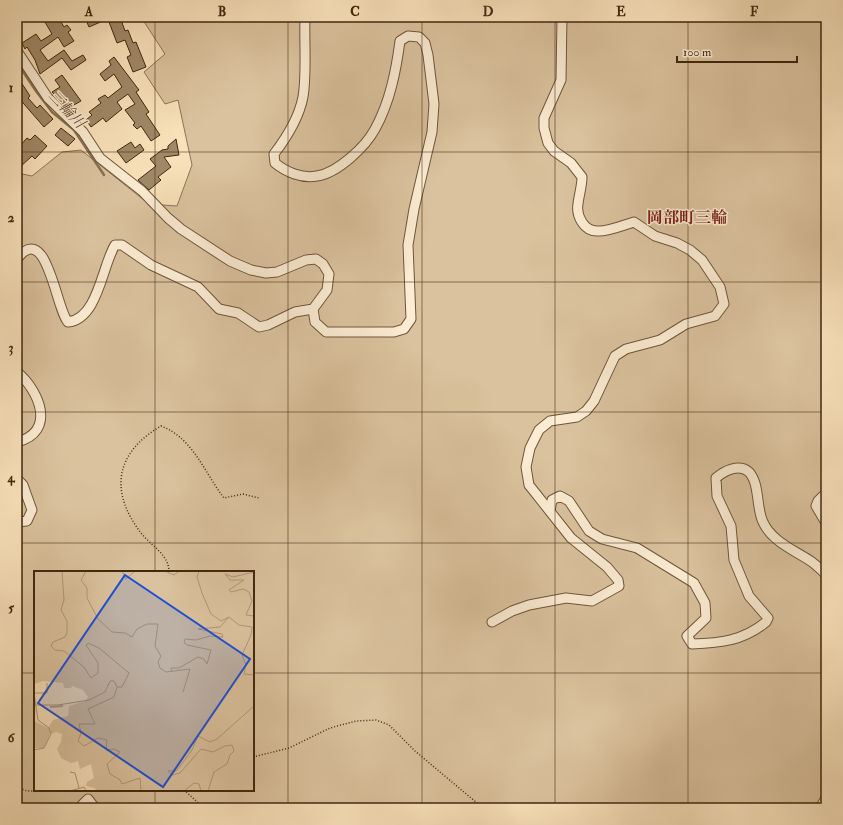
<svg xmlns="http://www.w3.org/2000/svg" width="843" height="825" font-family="'IM FELL Double Pica','Noto Serif JP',serif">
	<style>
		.green { fill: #dac29e; stroke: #8d7556; fill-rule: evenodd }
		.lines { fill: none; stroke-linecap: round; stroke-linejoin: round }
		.stream { stroke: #897252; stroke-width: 2.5 }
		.building { fill: #a08968; stroke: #40280e }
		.street-casing { stroke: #6e5639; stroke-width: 11 }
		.path { stroke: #40280e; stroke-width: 1.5; stroke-dasharray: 1 2; stroke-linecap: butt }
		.street { stroke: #fbecd3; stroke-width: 9 }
		.grid { fill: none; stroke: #40280e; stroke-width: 1; stroke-opacity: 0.55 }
		.labels { text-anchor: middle; stroke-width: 3; stroke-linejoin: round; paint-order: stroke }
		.water-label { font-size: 15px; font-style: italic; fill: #654d30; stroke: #fbecd3 }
		.quarter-label { font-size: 16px; font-weight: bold; fill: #7a1f14; stroke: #fbecd3 }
		.inset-river { fill: none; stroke: #baa380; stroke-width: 2 }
		.inset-road { fill: none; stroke: #af9876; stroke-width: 1 }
		.view { fill: #1d4ed8; fill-opacity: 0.15; stroke: #1d4ed8; stroke-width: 2 }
		.inset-edge { fill: none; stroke: #40280e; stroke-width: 2 }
		.neatline { fill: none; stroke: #40280e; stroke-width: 1.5 }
		.grid-label { font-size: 13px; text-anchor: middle; font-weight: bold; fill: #40280e }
	</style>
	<rect width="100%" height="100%" fill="#f9e2bb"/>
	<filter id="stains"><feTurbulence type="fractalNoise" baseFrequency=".005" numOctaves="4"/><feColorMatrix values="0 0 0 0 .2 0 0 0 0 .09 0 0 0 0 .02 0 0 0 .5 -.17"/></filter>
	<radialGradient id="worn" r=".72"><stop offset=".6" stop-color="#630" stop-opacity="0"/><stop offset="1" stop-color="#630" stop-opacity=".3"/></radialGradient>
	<path class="green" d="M141,17H826V808H17V173L32,176L62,152L81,150L149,204L177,206L192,165L178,100L165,104L144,72L165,54ZM35,572H253V790H35Z"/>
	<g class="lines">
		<polyline class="stream" points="17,58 20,67 36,91 52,112 74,130 104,175"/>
	</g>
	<g class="building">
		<polygon points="42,17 58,17 64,27 67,25 71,30 68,32 74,41 64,47 58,37 40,50 48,61 64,50 72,61 83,55 86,60 71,70 62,58 40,74 35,60 27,47 25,49 22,43 36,34 41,41 52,34"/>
		<polygon points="92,17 112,17 89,27 86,20"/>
		<polygon points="120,17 125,31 128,30 133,43 136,42 146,67 133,72 127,57 131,55 125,40 117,43 109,22"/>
		<polygon points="114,57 139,90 136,92 149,112 146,114 160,135 151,141 141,126 137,129 133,125 135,123 125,110 135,104 128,94 117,102 122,109 106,122 103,118 91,127 86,120 92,115 89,112 101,103 98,99 105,95 108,98 122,87 114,74 105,81 100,74 111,65 109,61"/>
		<polygon points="62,75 81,101 72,106 74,109 71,112 52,92 60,87 55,80"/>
		<polygon points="17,76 30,96 28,98 37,108 40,105 53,119 44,127 17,96"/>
		<polygon points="61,128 75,139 68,146 55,135"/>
		<polygon points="35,135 47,146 35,159 32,156 20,167 17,164 17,149 27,138 30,140"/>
		<polygon points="176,139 179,155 164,157 171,167 158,177 161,180 149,190 138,180 156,166 150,159 162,150 168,149 168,146"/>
		<polygon points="131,142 135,148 140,144 144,150 126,163 117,151"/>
	</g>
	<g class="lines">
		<defs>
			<g id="street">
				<path d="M305,17C304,41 307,74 303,97C299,118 287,137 274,154L275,163C286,172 302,179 317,176C338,173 366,146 375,129C390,102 396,71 400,41L408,36L419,37L425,43L428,55L434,104L432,132L414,209L408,245L411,319L404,329L394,332H326L315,322L313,309"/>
				<path d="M17,51L48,98L83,132L100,158L142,191L168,218L181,229L230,261L251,270L266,273L277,272L306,260L316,259L323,264L329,274L327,290L313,309L295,312L268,325L259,327L238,313L219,309L198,287L151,265L122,245H115C102,266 98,319 68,322C56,310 47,219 17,259"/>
				<path d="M17,372C39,390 57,432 17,442"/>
				<polyline points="17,479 23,485 32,510 27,521 17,522"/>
				<polyline points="826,496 823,496 818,501 816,506 826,523"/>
				<path d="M550,511L552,500L560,496L569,501L589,531L602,539L637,548L694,583L705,603L706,618L687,636L692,644C720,643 743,641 766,622L768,618L749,596L734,560L731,526L717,496L716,478C724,471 739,463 749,472C760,484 756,508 763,522C772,542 796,551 812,562C817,566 822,570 826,575"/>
				<path d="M492,622L512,611L529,605L566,598L592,601L619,586L618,580L607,567L571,538L529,485L526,467L530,448L539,430L550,421L577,417L586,411L594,401L615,356L626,349L660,340L686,324L715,316L724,304L720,287L702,260L690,250L677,243L655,236L634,222C624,225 607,232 597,231C584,231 576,216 578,204C579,195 582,186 582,177L571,163L554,151L548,143L544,128V118L561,80L562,17"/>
				<polyline points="79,808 88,799 95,808"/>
				<polyline points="820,808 826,798"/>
			</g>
		</defs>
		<use href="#street" class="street-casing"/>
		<g class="path">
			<path d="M169,572C169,554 151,546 141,533C109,491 115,453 161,426C193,438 204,472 224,498L243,494L259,498"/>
			<polyline points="253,757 289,748 330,728 356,721 376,720 389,725 415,751 483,808"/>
			<polyline points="17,787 27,791 70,790"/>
			<polyline points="184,790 204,808"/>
		</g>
		<use href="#street" class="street"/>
	</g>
	<path class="grid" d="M155,17V572M288,17V808M422,17V808M555,17V808M688,17V808M17,152H826M17,282H826M17,412H826M17,543H826M17,673H35M253,673H826M155,790V808"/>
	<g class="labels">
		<g class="water-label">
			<text transform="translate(67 109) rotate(47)" y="5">三輪川</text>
		</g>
		<g class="quarter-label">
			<text x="687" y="223">岡部町三輪</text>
		</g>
	</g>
	<g transform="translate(34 571)">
		<rect width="220" height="220" fill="#f9e2bb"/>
		<path d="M0,0H220V220H62L61,217L52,215L53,211L60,207L57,193L46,198L44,190L37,192L27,187L23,178L27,171L28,163L22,161L16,163L10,177H0V150L14,157L19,149L34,145L35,135L51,130L54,126L49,119L38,115L37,117H30L29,112L9,110L0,113Z" fill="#dac29e"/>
		<path class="inset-river" d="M16,136L29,135"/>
		<path class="inset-road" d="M28,0L30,29L27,39L33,50V62L31,66L19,71L17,75L21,79L30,80L50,96L57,107L64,102V92L52,74L54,72L65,77L95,102L88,116H83M52,0L47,9L53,17V27L64,48L78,61L91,62L98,66L103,58L113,53H124L121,75L127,85L124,91L126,97L132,101L156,98L149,121M88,0L92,8L101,0M131,0L140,4L145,0M165,0L163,6L168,22L177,43L187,50L195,46M220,1L199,6L191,3L196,9H210L195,19L197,21L209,18L215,21L218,30L212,44L220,45M195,46L205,54L218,56L217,64L208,84L212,94L210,103L220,104M138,101L137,97H145L164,86L170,88L173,93L177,79L153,74L150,72L151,68L162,69L176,65L189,66L188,63L164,58L186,56L195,46M0,134H24L55,129L71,121L76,110H80L83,116L80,126L54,138L61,153H45L47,162L44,170L50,175L64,167L73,169L72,179L80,178L86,181L73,193L76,203L86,209L88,213L106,207L107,220M0,179L10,177L17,163L15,157L4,149L0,122H13V112M134,200L138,204L146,202L167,178L179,181L191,175L198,174L200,180L196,184L193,193L180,201L174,220M134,200H142L144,198L158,179L164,165L176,171L183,168L220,135M36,201L41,202L45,217M36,220L50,216L52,220M150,220L160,212L165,213L167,220"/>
		<path class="view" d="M91,4L216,88L129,216L4,132Z"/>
		<rect width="220" height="220" class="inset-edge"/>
	</g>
	<rect width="843" height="825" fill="none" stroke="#f9e2bb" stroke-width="44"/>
	<path d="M677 56v6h120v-6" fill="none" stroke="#40280e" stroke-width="2"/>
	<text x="683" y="56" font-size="12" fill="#40280e" stroke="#fbecd3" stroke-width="3" paint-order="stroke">100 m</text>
	<rect x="22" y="22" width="799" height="781" class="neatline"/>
	<g class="grid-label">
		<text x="89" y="16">A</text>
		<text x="222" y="16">B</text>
		<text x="355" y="16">C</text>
		<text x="488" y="16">D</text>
		<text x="621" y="16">E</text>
		<text x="754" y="16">F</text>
		<text x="11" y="92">1</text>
		<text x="11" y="222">2</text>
		<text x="11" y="352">3</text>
		<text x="11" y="482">4</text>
		<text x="11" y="612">5</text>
		<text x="11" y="742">6</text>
	</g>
	<rect width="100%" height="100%" filter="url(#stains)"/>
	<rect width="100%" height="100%" fill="url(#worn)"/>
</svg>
